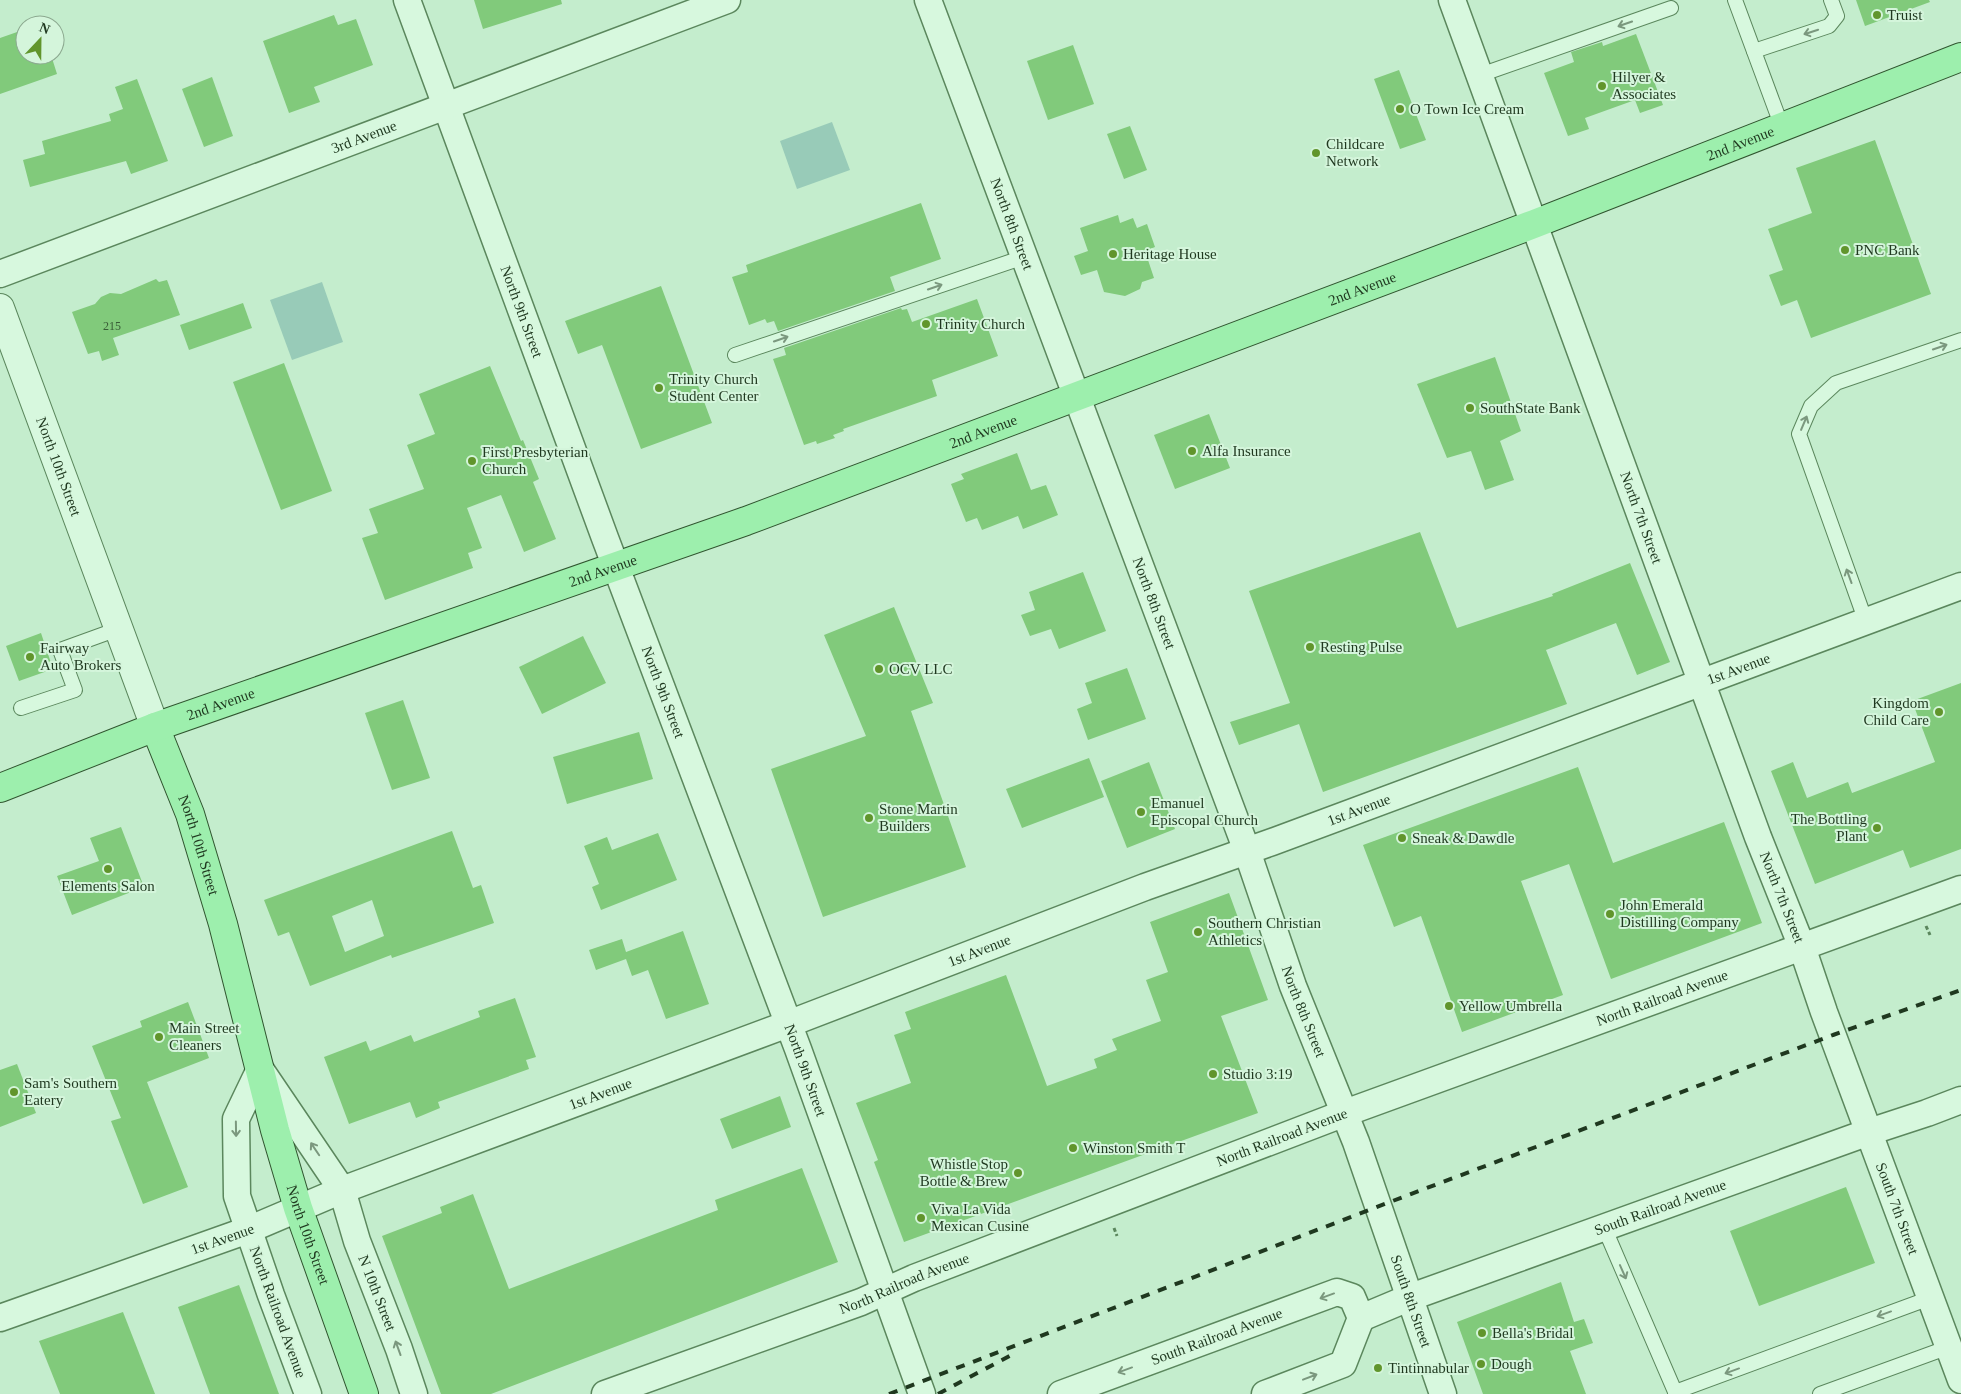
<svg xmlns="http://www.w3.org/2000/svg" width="1961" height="1394" font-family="Georgia,serif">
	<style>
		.green { fill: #98cbb8 }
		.building { fill: #81ca7b; fill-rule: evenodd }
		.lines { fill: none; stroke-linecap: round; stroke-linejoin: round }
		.service-casing { stroke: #5b875d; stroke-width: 16 }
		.minor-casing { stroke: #5b875d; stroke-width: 29 }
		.tertiary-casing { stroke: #5b875d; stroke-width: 30 }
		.primary-casing { stroke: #30552f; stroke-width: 30 }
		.path { stroke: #5b875d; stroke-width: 3; stroke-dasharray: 4 2.5; stroke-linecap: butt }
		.service { stroke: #d7f8de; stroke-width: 14 }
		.minor { stroke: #d7f8de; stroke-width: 26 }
		.tertiary { stroke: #d7f8de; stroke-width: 28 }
		.primary { stroke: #9defad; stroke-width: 28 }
		.rail { stroke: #1f381f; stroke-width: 4; stroke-dasharray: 9 9; stroke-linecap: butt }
		.oneway { stroke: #7b987e }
		.poi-dot { fill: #61952c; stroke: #d4f5db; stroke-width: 2 }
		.labels { text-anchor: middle; stroke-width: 4; stroke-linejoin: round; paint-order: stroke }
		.number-label { font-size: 12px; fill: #385c36 }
		.poi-label { font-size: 15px; fill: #1f381f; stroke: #d4f5db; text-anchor: start }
		.street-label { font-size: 15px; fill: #1f381f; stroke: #d4f5db }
	</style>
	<rect width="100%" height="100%" fill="#c4edcd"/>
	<g class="green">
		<polygon points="832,122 850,170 797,189 780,141"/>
		<polygon points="322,282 343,342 292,360 270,300"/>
	</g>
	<g class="building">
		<polygon points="474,0 561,0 562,4 483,29"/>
		<polygon points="1856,0 1929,0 1930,2 1865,26"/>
		<polygon points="334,15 338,25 356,19 373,65 314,87 320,102 289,113 263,41"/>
		<polygon points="20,31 25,44 25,55 51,55 57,74 0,94 0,38"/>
		<polygon points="1636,34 1663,105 1640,113 1635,100 1585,118 1589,129 1568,136 1544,73 1574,62 1571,52 1602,42 1603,46"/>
		<polygon points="1073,45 1094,104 1048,120 1027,61"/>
		<polygon points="1399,70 1426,140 1400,149 1374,79"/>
		<polygon points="212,77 233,136 204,147 182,89"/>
		<polygon points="137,79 168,161 131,174 126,161 30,187 23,160 45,154 42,141 111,121 109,114 123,109 115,87"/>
		<polygon points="1130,126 1147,170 1124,179 1107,134"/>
		<polygon points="1875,140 1931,294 1811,338 1797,300 1781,306 1769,275 1783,270 1768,229 1812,213 1796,168"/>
		<polygon points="921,203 941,259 890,277 895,291 778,331 774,321 767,323 765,319 749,325 732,277 748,272 746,265"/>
		<polygon points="1118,215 1120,223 1133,218 1137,228 1147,224 1155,247 1145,251 1154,278 1142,282 1140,289 1125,296 1104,292 1097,270 1081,275 1074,256 1088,251 1080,228"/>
		<polygon points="156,279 159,282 167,280 180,315 113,338 119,355 102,361 99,351 88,354 72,312 95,304 101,297 110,293 121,294"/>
		<polygon points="661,286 712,423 641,449 602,345 578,354 565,321"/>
		<polygon points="977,299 998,356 932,380 937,396 843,429 844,431 833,435 835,438 817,444 816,441 804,445 773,359 786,355 784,348 901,308 902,310 907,309 912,322"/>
		<polygon points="243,303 252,328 189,350 180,325"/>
		<polygon points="1495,357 1521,431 1500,441 1514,480 1485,490 1471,451 1447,458 1417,384"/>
		<polygon points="284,363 332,491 281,510 233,382"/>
		<polygon points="490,366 521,441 523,440 539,479 533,482 556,539 524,552 501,495 467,508 482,548 468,553 473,568 385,600 362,538 378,533 369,509 424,489 407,445 435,434 419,394"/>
		<polygon points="1209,414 1230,468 1175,489 1154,435"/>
		<polygon points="1017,453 1031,490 1046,485 1058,515 1023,529 1018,516 982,530 977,518 966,522 951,484 964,479 961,474"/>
		<polygon points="1420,532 1457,628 1553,596 1552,594 1630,563 1670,662 1637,675 1616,623 1546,650 1567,704 1323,792 1299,724 1239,745 1230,722 1290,703 1249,591"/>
		<polygon points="1083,572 1106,631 1059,649 1051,629 1030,636 1021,615 1035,610 1029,592"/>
		<polygon points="894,607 933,703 911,711 966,867 823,917 771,769 866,736 824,635"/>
		<polygon points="41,633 53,669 19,681 6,646"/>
		<polygon points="583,636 606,683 542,714 519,667"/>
		<polygon points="1127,668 1146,719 1088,740 1077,709 1092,703 1085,683"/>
		<polygon points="1961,683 1961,849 1910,868 1903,850 1815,884 1771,771 1793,762 1807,798 1848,782 1852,793 1935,762 1912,701"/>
		<polygon points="403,700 430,778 392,790 365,713"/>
		<polygon points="639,732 653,779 567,804 553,757"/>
		<polygon points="1089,758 1104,797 1022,828 1006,789"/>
		<polygon points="1149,762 1175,829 1127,848 1101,781"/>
		<polygon points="1578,767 1613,863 1724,822 1762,923 1611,979 1569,864 1521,881 1563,995 1462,1032 1421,916 1394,927 1363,845"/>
		<polygon points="121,827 144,887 72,915 57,876 99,861 90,838"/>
		<path d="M452,831L473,888L481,885L494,923L392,958L391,955L310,986L289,932L278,936L264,900ZM372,900L384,936L345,952L332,916Z"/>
		<polygon points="658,833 677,880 601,910 592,887 599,884 584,846 607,837 612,850"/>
		<polygon points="1229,893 1268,1000 1221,1016 1258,1113 904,1242 874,1162 878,1160 856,1103 911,1083 894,1035 911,1029 905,1012 1006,975 1047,1086 1097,1068 1094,1059 1117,1050 1112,1039 1161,1021 1146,980 1168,972 1150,922"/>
		<polygon points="683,931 709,1004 666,1019 648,970 632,976 626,959 596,970 589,950 622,939 626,952"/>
		<polygon points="515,998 536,1057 526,1060 529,1069 438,1102 440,1108 416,1118 410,1102 349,1124 324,1057 366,1041 370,1051 411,1035 414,1042 480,1017 478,1011"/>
		<polygon points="188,1002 209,1058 147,1082 188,1187 143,1204 111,1121 121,1118 92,1046 142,1027 140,1021"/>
		<polygon points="17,1064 36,1113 0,1127 0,1070"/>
		<polygon points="780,1096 791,1127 732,1149 720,1119"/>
		<polygon points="802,1168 838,1262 491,1394 441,1394 382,1236 442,1213 440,1207 473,1194 509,1289 718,1210 715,1200"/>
		<polygon points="1846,1187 1875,1263 1759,1306 1730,1231"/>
		<polygon points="1561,1282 1574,1322 1584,1319 1593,1343 1570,1351 1586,1394 1483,1394 1457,1322"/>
		<polygon points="239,1285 279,1394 210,1394 178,1307"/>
		<polygon points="123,1312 155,1394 60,1394 39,1341"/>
	</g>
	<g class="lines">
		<defs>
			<g id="service">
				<polyline points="1735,0 1782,127"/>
				<polyline points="1754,51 1829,26 1837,16 1831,0"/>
				<polyline points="1480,75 1671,8"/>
				<polyline points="735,355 1024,257"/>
				<polyline points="1866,622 1799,434 1811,406 1836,383 1961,340"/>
				<polyline points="21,708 75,690 60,650 118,629"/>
				<polyline points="1604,1227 1676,1394"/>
				<polyline points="1675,1392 1930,1298"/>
				<polyline points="1820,1394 1949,1347"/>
			</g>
			<g id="minor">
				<path id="s1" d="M407,0L605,538L798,1049L922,1394"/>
				<path id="s2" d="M928,0L1247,851L1293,986L1356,1142L1443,1394"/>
				<path id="s3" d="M1452,0L1758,837L1802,947L1824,1012L1961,1380"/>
				<path id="s4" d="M0,274L727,0"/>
				<path id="s5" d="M0,1318L248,1230L342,1190L788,1024L1145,887L1272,842L1961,586"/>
				<path id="s6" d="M1361,1318L1411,1297L1869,1132L1927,1113L1961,1100"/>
				<path id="s7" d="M308,1394L271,1295L237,1196L236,1119L260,1069L342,1190L357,1241L399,1349L414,1394"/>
				<path id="s8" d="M605,1394L861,1302L914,1278L1345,1113L1961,889"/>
				<path id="s9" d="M1061,1394L1337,1292L1352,1297L1361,1318L1343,1364L1265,1394"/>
			</g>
			<g id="tertiary">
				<path id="s10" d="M0,308L155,727"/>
			</g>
			<g id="primary">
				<path id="s11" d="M155,727L190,814L223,924L275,1130L298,1208L364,1394"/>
				<path id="s12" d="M0,788L155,727L746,521L1534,224L1961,57"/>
			</g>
		</defs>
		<use href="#service" class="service-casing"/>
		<use href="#minor" class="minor-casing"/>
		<use href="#tertiary" class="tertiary-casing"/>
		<use href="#primary" class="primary-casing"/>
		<g class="path">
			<polyline points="1926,926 1930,935"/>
			<polyline points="1114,1228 1117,1236"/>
		</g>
		<use href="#service" class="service"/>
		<use href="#minor" class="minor"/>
		<use href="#tertiary" class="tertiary"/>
		<use href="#primary" class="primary"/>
		<g class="rail">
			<polyline points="889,1394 1403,1197 1833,1035 1961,990"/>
			<polyline points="938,1394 1015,1353"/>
		</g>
	</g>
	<defs><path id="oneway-shaft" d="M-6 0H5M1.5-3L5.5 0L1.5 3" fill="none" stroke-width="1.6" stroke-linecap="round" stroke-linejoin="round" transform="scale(1.25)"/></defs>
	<g class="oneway">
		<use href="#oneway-shaft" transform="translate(1625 24) rotate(161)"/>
		<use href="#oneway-shaft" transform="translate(1811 32) rotate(162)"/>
		<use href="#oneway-shaft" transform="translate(935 287) rotate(-19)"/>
		<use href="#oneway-shaft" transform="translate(781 339) rotate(-19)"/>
		<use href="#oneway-shaft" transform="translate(1940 347) rotate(-19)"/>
		<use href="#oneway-shaft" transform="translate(1804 423) rotate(-67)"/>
		<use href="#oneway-shaft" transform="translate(1849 576) rotate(-110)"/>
		<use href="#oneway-shaft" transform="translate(236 1129) rotate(89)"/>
		<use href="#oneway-shaft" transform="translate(315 1149) rotate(-124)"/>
		<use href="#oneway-shaft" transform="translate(1623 1272) rotate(66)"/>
		<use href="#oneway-shaft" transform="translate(1327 1296) rotate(160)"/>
		<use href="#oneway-shaft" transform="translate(1884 1314) rotate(160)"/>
		<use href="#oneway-shaft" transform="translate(398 1348) rotate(-110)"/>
		<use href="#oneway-shaft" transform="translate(1125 1370) rotate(160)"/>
		<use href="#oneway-shaft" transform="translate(1732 1371) rotate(160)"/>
		<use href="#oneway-shaft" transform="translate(1310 1377) rotate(-21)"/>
	</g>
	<g class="poi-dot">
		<circle cx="1877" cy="15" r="5"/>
		<circle cx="1602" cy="86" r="5"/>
		<circle cx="1400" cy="109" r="5"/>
		<circle cx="1316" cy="153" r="5"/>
		<circle cx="1845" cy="250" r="5"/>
		<circle cx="1113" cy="254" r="5"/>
		<circle cx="926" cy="324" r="5"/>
		<circle cx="659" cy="388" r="5"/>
		<circle cx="1470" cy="408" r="5"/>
		<circle cx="1192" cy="451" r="5"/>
		<circle cx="472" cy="461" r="5"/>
		<circle cx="1310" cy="647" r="5"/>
		<circle cx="30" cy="657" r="5"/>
		<circle cx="879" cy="669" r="5"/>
		<circle cx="1939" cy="712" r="5"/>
		<circle cx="1141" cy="812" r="5"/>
		<circle cx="869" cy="818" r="5"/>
		<circle cx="1877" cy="828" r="5"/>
		<circle cx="1402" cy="838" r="5"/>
		<circle cx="108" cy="869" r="5"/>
		<circle cx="1610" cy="914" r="5"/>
		<circle cx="1198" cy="932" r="5"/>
		<circle cx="1449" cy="1006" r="5"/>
		<circle cx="159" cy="1037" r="5"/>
		<circle cx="1213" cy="1074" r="5"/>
		<circle cx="14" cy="1092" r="5"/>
		<circle cx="1073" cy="1148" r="5"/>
		<circle cx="1018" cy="1173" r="5"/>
		<circle cx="921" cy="1218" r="5"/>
		<circle cx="1482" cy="1333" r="5"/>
		<circle cx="1481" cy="1364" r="5"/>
		<circle cx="1378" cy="1368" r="5"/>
	</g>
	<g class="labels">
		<g class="number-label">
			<text x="112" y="330">215</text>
		</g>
		<g class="poi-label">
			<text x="1887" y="20">Truist</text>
			<text x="1612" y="82">Hilyer &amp;<tspan x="1612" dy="17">Associates</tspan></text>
			<text x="1410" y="114">O Town Ice Cream</text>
			<text x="1326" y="149">Childcare<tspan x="1326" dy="17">Network</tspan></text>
			<text x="1855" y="255">PNC Bank</text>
			<text x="1123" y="259">Heritage House</text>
			<text x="936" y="329">Trinity Church</text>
			<text x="669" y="384">Trinity Church<tspan x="669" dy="17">Student Center</tspan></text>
			<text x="1480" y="413">SouthState Bank</text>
			<text x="1202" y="456">Alfa Insurance</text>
			<text x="482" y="457">First Presbyterian<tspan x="482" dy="17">Church</tspan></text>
			<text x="1320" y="652">Resting Pulse</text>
			<text x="40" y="653">Fairway<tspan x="40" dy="17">Auto Brokers</tspan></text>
			<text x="889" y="674">OCV LLC</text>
			<text x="1929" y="708" text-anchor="end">Kingdom<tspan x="1929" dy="17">Child Care</tspan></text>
			<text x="1151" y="808">Emanuel<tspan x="1151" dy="17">Episcopal Church</tspan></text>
			<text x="879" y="814">Stone Martin<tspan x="879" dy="17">Builders</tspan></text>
			<text x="1867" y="824" text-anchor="end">The Bottling<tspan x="1867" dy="17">Plant</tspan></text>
			<text x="1412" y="843">Sneak &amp; Dawdle</text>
			<text x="108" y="891" text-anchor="middle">Elements Salon</text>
			<text x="1620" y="910">John Emerald<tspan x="1620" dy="17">Distilling Company</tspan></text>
			<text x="1208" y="928">Southern Christian<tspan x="1208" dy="17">Athletics</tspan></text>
			<text x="1459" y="1011">Yellow Umbrella</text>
			<text x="169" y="1033">Main Street<tspan x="169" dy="17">Cleaners</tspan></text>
			<text x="1223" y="1079">Studio 3:19</text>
			<text x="24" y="1088">Sam's Southern<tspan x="24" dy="17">Eatery</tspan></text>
			<text x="1083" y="1153">Winston Smith T</text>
			<text x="1008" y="1169" text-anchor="end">Whistle Stop<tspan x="1008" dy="17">Bottle &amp; Brew</tspan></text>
			<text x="931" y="1214">Viva La Vida<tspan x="931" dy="17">Mexican Cusine</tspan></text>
			<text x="1492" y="1338">Bella's Bridal</text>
			<text x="1491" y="1369">Dough</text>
			<text x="1388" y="1373">Tintinnabular</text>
		</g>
		<g class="street-label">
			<text dy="5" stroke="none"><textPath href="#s4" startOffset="389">3rd Avenue</textPath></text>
			<text dy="5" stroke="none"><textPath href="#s12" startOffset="1856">2nd Avenue</textPath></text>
			<text dy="5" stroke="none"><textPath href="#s2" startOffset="239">North 8th Street</textPath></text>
			<text dy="5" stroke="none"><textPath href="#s12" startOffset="1451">2nd Avenue</textPath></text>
			<text dy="5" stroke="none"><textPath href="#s1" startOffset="332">North 9th Street</textPath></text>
			<text dy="5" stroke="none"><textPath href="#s12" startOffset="1046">2nd Avenue</textPath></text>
			<text dy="5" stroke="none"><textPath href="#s10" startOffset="169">North 10th Street</textPath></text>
			<text dy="5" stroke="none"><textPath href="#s3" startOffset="551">North 7th Street</textPath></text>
			<text dy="5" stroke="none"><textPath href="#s12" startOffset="641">2nd Avenue</textPath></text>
			<text dy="5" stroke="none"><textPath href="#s2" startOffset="644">North 8th Street</textPath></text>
			<text dy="5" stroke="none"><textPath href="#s5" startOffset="1856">1st Avenue</textPath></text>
			<text dy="5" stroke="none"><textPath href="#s1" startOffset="738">North 9th Street</textPath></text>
			<text dy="5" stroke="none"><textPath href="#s12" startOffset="236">2nd Avenue</textPath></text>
			<text dy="5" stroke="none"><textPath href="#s5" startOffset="1451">1st Avenue</textPath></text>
			<text dy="5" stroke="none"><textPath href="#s11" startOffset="126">North 10th Street</textPath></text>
			<text dy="5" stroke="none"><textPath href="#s3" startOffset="956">North 7th Street</textPath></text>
			<text dy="5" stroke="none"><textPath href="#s5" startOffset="1046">1st Avenue</textPath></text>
			<text dy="5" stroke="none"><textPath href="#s8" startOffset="1129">North Railroad Avenue</textPath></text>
			<text dy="5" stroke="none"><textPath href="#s2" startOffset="1079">North 8th Street</textPath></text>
			<text dy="5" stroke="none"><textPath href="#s1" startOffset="1142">North 9th Street</textPath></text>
			<text dy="5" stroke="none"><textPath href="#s5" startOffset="641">1st Avenue</textPath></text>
			<text dy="5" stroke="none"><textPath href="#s8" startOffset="724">North Railroad Avenue</textPath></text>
			<text dy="5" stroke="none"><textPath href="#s6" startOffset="319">South Railroad Avenue</textPath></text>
			<text dy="5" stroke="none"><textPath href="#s3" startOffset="1288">South 7th Street</textPath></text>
			<text dy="5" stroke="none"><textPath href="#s11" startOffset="531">North 10th Street</textPath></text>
			<text dy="5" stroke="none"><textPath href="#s5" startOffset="236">1st Avenue</textPath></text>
			<text dy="5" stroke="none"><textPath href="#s8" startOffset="319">North Railroad Avenue</textPath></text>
			<text dy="5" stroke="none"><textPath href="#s7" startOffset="598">N 10th Street</textPath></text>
			<text dy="5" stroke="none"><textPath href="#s2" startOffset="1388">South 8th Street</textPath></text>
			<text transform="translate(278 1312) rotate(70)" y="5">North Railroad Avenue</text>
			<text dy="5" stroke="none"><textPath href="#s9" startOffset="166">South Railroad Avenue</textPath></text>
		</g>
	</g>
	<g transform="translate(40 40) rotate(22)"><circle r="24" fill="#d4f5db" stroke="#8ca990"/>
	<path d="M0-4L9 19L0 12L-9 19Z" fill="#61952c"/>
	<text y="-8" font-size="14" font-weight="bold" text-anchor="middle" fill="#1f381f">N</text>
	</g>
</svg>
